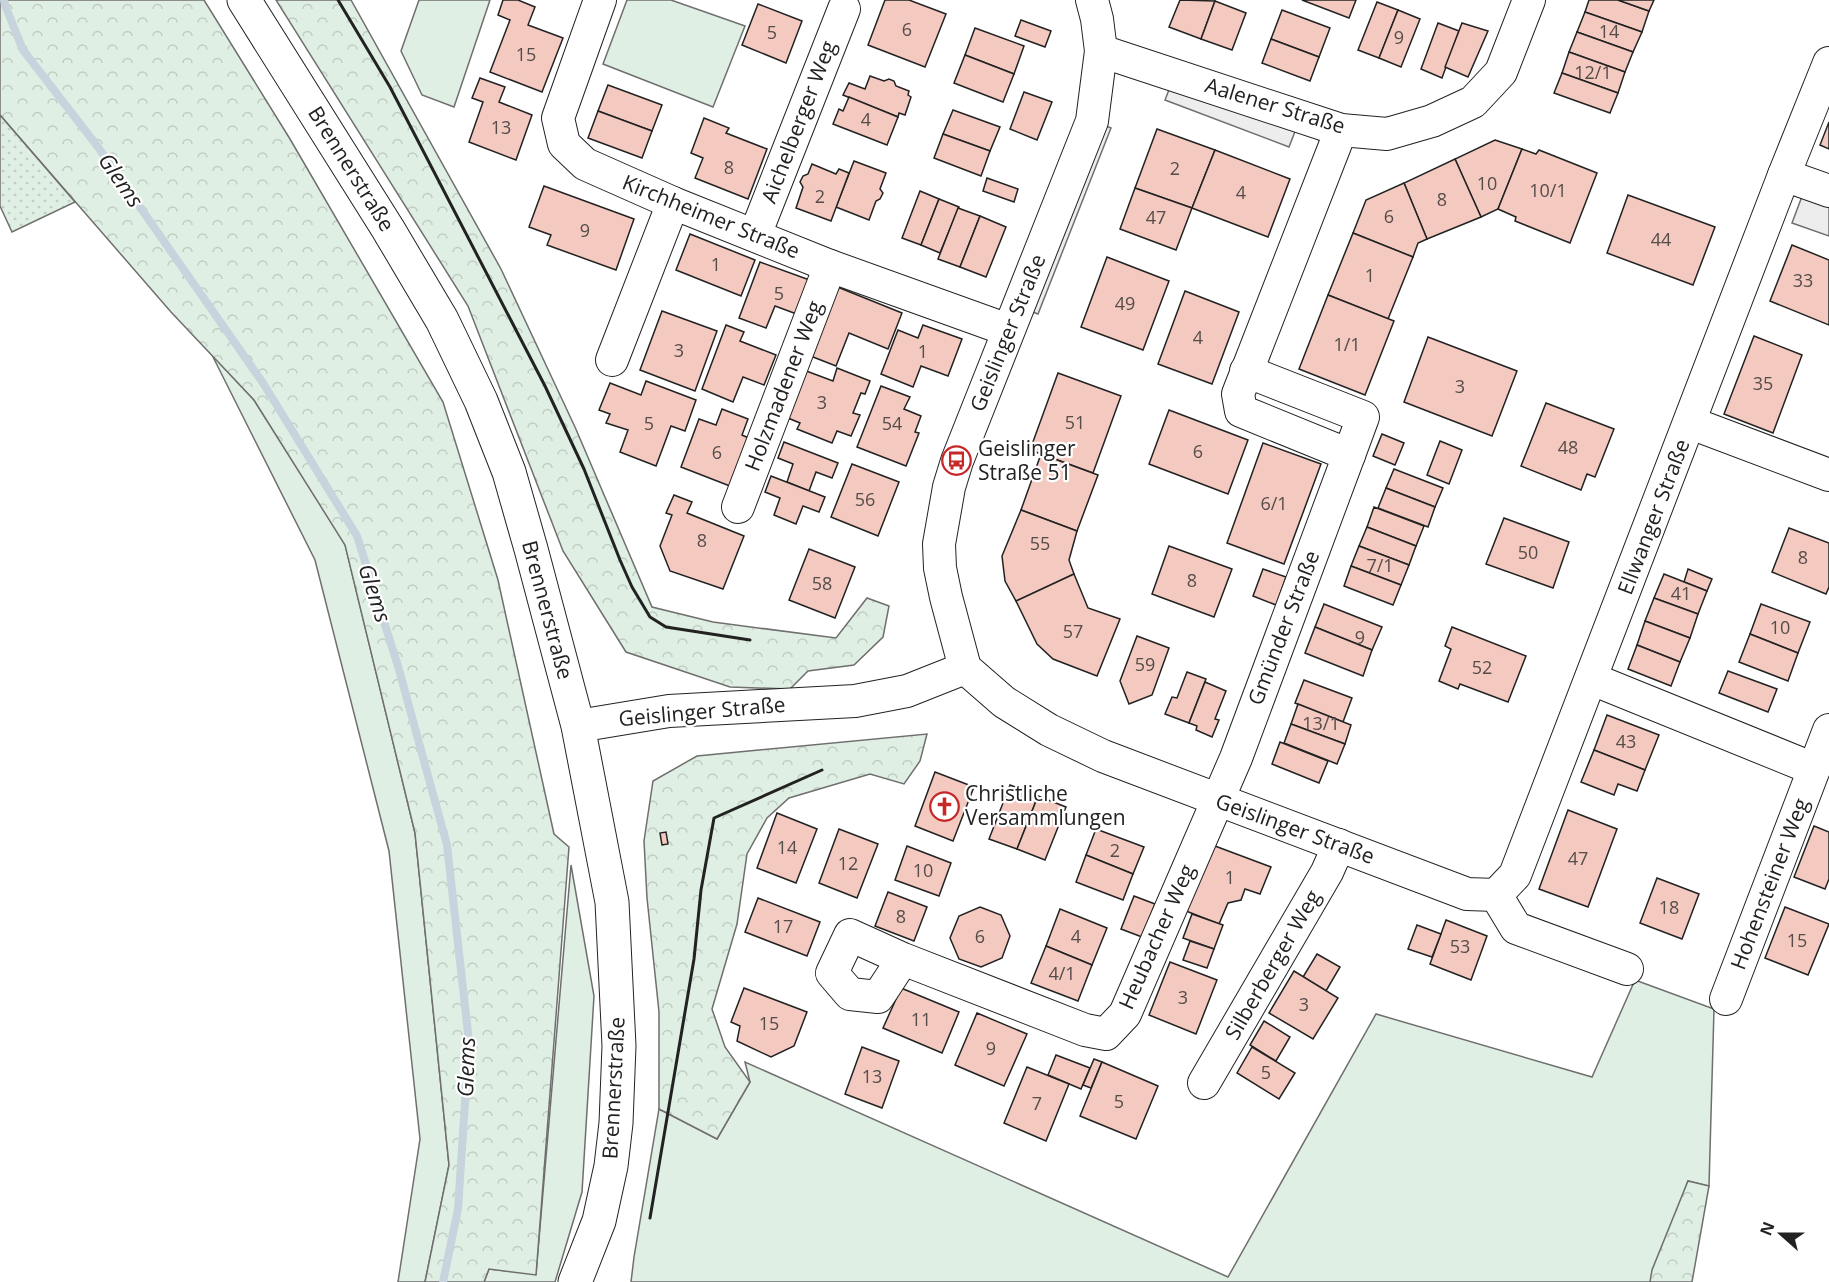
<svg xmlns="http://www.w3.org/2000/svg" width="1829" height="1282" font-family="'Open Sans',sans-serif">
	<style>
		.grass { fill: #e0efe3; stroke: #6f6f6f; stroke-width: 1.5 }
		.forest { fill: url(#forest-crowns); stroke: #6f6f6f; stroke-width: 1.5 }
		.park { fill: url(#park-dots); stroke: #6f6f6f; stroke-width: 1.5 }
		.parking { fill: #ededed; stroke: #6f6f6f; stroke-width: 1.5 }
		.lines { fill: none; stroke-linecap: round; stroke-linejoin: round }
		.stream { stroke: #c7d3dd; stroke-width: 8 }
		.building { fill: #f3c9c0; stroke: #222; stroke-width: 1.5 }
		.minor-casing { stroke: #222; stroke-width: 34 }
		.major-casing { stroke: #222; stroke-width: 35 }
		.minor { stroke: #fff; stroke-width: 32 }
		.major { stroke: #fff; stroke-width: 33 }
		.wall { stroke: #222; stroke-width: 3 }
		.labels { text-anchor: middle; stroke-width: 4.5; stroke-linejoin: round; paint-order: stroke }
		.number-label { font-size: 18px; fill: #564c4a }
		.street-label { font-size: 21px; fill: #222; stroke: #fff }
		.poi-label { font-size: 21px; fill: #222; stroke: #fff; text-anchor: start }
		.water-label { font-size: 22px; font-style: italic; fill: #222; stroke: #fff }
	</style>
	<defs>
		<pattern id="forest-crowns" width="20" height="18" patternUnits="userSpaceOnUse" patternTransform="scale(1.5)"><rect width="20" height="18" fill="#e0efe3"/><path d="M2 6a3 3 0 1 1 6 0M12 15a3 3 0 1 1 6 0" fill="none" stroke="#c0cdc2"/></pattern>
		<pattern id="park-dots" width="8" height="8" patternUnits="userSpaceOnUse" patternTransform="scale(1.5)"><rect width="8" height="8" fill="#e0efe3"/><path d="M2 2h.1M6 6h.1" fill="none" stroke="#c0cdc2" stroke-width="1.8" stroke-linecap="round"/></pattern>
	</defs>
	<rect width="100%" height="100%" fill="#fff"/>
	<g class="grass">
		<polygon points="419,0 490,0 454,107 422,95 401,51"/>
		<polygon points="627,0 671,0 745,26 713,107 603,64"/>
		<polygon points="212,355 254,400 345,544 415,833 449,1165 425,1282 398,1282 420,1139 389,851 315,560"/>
		<polygon points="571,865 594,996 582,1192 555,1282 484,1282 489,1269 536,1274"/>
		<polygon points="1635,980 1714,1009 1709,1186 1688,1181 1651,1282 631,1282 634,1257 659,1109 717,1139 750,1082 745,1062 1228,1277 1376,1014 1592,1077"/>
	</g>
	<g class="forest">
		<polygon points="0,0 204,0 290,139 443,402 498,580 554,834 569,847 536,1275 489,1269 484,1282 425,1282 449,1165 415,833 345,545 254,400 171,312 0,115"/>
		<polygon points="276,0 351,0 501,269 575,427 652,607 713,622 836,638 867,598 889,606 883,637 854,665 808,671 790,689 730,687 626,652 563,551 468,306"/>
		<polygon points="927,734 920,761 904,784 870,774 789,798 767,818 747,854 737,924 712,1009 725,1047 750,1082 717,1139 659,1109 659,1012 647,898 644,841 653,781 697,756"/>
		<polygon points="1688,1181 1709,1186 1692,1282 1650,1282 1652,1270"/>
	</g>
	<polygon class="park" points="0,115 75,202 12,232 0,206"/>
	<g class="parking">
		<polygon points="1172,82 1296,129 1289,147 1165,100"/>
		<polygon points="1092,121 1111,128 1038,314 1019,307"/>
		<polygon points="1807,183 1829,191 1829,236 1792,223"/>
	</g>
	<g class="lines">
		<polyline class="stream" points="4,0 5,5 23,50 98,147 263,383 357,536 398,666 447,845 469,1042 458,1209 443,1282"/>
	</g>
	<g class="building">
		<polygon points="503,0 518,0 535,7 528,25 563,38 542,92 490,72 510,20 498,15"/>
		<polygon points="885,0 909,0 946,14 925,67 868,45"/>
		<polygon points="1180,0 1215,1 1201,39 1169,27"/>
		<polygon points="1302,0 1356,0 1349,18"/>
		<polygon points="1589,0 1618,0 1649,11 1642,32 1585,12"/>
		<polygon points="1618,0 1654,0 1649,11"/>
		<polygon points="1215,1 1246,13 1232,50 1201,39"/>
		<polygon points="1377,2 1398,10 1379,58 1358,50"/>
		<polygon points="758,4 802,21 786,63 742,45"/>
		<polygon points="1282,10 1330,28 1319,57 1271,39"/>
		<polygon points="1398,10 1420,19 1401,67 1379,58"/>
		<polygon points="1585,12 1642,32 1633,52 1577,32"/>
		<polygon points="1021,20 1051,31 1045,47 1015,36"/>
		<polygon points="1438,23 1459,31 1442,78 1421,69"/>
		<polygon points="1462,23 1488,31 1468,77 1445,67"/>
		<polygon points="975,28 1024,46 1014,74 965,55"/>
		<polygon points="1577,32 1633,52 1625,72 1569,52"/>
		<polygon points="1271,39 1319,57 1310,81 1262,63"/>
		<polygon points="1569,52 1625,72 1618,93 1562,73"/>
		<polygon points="965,55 1014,74 1003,102 954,83"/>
		<polygon points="1562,73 1618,93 1610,113 1554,93"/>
		<polygon points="870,76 884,81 889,79 894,81 896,86 909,91 908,95 911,97 905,115 899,113 898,117 843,95 849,83 865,89"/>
		<polygon points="480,78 505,87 499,102 532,115 516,160 469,142 483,102 472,98"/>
		<polygon points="608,85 662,105 652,131 598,111"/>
		<polygon points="1024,92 1052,102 1037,140 1010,129"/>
		<polygon points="849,97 898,117 887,145 833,124 839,109 843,111"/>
		<polygon points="953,110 1000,127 990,151 943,134"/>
		<polygon points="598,111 652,131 642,158 588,138"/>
		<polygon points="704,118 729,128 726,133 767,149 748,199 695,178 703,158 691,153"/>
		<polygon points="1829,122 1829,149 1820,145"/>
		<polygon points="1157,129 1215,150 1192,208 1135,188"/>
		<polygon points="943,134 990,151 981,176 934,158"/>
		<polygon points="1495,140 1522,149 1498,209 1481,217 1455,159"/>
		<polygon points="1522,149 1536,154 1539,150 1597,173 1570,243 1515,221 1516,217 1498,209"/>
		<polygon points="1215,150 1290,179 1268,237 1192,208"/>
		<polygon points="1455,159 1481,217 1427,239 1404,183"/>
		<polygon points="854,161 886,173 880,189 883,193 880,199 876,201 869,220 836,207"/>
		<polygon points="812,164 836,174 839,169 849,173 831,221 796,208 803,187 800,182 803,176 808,174"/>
		<polygon points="987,178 1018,189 1014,202 983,191"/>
		<polygon points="1404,183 1427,239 1418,243 1413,257 1353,233 1366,200"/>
		<polygon points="544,186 634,219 616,270 547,245 551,235 529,227"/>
		<polygon points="1135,188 1192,208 1176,250 1120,229"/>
		<polygon points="920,191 939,199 921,245 902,238"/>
		<polygon points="1628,195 1715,227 1693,285 1607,253"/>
		<polygon points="939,199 959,207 940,253 921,245"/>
		<polygon points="958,208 980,216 960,267 938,259"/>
		<polygon points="980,216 1006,227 986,277 960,267"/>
		<polygon points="1353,233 1413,257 1388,319 1328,295"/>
		<polygon points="690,234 755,260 741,296 676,270"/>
		<polygon points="1792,245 1829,260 1829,325 1770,301"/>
		<polygon points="1107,257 1169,281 1143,350 1081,327"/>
		<polygon points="760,262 815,282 802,316 775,306 766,328 739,318"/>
		<polygon points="835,286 902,313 888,349 849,333 836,366 808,355"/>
		<polygon points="1185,291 1239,312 1212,384 1158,364"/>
		<polygon points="1328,295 1394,321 1365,395 1299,369"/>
		<polygon points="662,311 717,331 695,391 640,370"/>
		<polygon points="726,325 744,332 740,341 776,355 764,385 743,377 733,402 702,389"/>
		<polygon points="923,325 962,339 948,376 921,366 913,387 881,374 898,330 918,338"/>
		<polygon points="1754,336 1802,355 1773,433 1724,414"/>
		<polygon points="1428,337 1517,371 1492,436 1404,402"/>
		<polygon points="837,368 870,381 865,394 861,393 853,413 860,415 851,436 837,431 832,443 797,429 800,423 783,416 801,369 833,381"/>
		<polygon points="1058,373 1121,396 1093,473 1030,450"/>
		<polygon points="646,381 696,400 685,431 671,426 656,466 620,452 628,430 606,423 610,414 599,410 610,383 641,395"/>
		<polygon points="881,386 910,397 904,409 921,416 915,432 919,433 906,466 857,447"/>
		<polygon points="1546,403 1614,429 1595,477 1587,474 1581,490 1521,466"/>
		<polygon points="722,409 748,419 742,435 753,440 735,488 681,467 699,419 716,425"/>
		<polygon points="1169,410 1248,440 1228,494 1149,464"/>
		<polygon points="1382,434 1404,443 1395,465 1373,456"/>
		<polygon points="1440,441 1462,450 1449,484 1427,475"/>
		<polygon points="784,442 838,463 832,478 816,472 809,491 787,482 793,464 778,458"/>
		<polygon points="1263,443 1321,464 1284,564 1227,543"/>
		<polygon points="1041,454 1098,475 1077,531 1021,510"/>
		<polygon points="852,464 899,482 878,536 831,517"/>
		<polygon points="1394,469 1443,488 1435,507 1386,488"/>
		<polygon points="771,476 825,497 819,512 803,506 796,524 774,515 780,498 765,492"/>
		<polygon points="1386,488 1435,507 1428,527 1378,508"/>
		<polygon points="674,495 692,502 687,513 744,536 723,589 670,571 660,546 672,515 666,513"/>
		<polygon points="1374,507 1424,526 1416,546 1367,527"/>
		<polygon points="1021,510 1077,531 1069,560 1074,574 1016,601 1005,581 1002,556"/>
		<polygon points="1504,518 1569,542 1553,588 1486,564"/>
		<polygon points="1367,527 1416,546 1409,565 1359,546"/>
		<polygon points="1789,528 1829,543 1829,587 1826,594 1772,572"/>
		<polygon points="1169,546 1232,569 1214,617 1152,594"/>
		<polygon points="1359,546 1409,565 1401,585 1351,566"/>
		<polygon points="809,549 855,567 835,618 789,600"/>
		<polygon points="1351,566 1401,585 1393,605 1344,586"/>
		<polygon points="1263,569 1286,577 1276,605 1253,596"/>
		<polygon points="1688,569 1712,579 1707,591 1684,582"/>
		<polygon points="1074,574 1088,608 1120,619 1097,676 1053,659 1037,644 1016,601"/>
		<polygon points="1664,574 1707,591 1698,614 1654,598"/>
		<polygon points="1654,598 1698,614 1690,638 1645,621"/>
		<polygon points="1324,604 1382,627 1372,650 1315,627"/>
		<polygon points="1761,604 1810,622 1798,653 1750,634"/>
		<polygon points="1645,621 1690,638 1680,662 1637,645"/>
		<polygon points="1315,627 1372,650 1363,676 1305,653"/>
		<polygon points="1452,627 1526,656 1508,702 1460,684 1458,689 1439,681 1451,649 1445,646"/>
		<polygon points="1750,634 1798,653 1788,681 1739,662"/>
		<polygon points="1137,636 1169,648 1152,695 1129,704 1120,681"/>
		<polygon points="1637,645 1680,662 1671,686 1628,669"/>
		<polygon points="1728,671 1777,689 1768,712 1719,693"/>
		<polygon points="1187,672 1206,679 1189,723 1165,714 1172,697 1177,698"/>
		<polygon points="1304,680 1352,698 1343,722 1295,703"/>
		<polygon points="1205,682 1226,691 1215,719 1219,720 1212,737 1196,730 1197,726 1189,723"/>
		<polygon points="1298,704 1351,725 1345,744 1291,724"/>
		<polygon points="1607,715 1659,735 1645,770 1594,750"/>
		<polygon points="1291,724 1345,744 1337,764 1284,743"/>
		<polygon points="1280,742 1328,761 1319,783 1272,764"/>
		<polygon points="1594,750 1645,770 1637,791 1618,784 1614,795 1581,782"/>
		<polygon points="935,772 974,787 953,841 915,826"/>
		<polygon points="1010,785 1038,796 1017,849 989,839"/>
		<polygon points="1038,796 1066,807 1045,860 1017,849"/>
		<polygon points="1568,810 1617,829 1588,907 1539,889"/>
		<polygon points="777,813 817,829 796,883 757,868"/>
		<polygon points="1814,826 1829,832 1829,879 1825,889 1794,877"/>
		<polygon points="839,829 878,844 857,898 819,883"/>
		<polygon points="1096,829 1144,847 1133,874 1086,855"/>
		<polygon points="666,832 668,844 662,845 660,833"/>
		<polygon points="1207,843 1271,867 1260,894 1245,889 1241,900 1228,903 1219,924 1181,909"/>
		<polygon points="907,846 951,863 939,896 895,880"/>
		<polygon points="1086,855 1133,874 1123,900 1076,882"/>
		<polygon points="1657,878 1699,894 1682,939 1640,923"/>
		<polygon points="888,892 927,907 914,941 875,926"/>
		<polygon points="1134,896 1155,904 1142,937 1121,929"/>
		<polygon points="758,898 820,922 807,956 745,932"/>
		<polygon points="980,907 1001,915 1010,936 1002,958 981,967 959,959 950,938 959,916"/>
		<polygon points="1785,907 1829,924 1808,975 1765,958"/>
		<polygon points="1060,909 1107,928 1092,965 1046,946"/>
		<polygon points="1192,914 1223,925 1214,949 1183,938"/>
		<polygon points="1446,920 1487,936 1471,980 1430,964"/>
		<polygon points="1417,925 1441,934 1432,957 1408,949"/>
		<polygon points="1190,941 1214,949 1207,968 1183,960"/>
		<polygon points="1046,946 1092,965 1078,1001 1031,983"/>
		<polygon points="1317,954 1340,967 1326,991 1303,977"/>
		<polygon points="1170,962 1217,980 1196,1034 1149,1015"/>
		<polygon points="1294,971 1338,998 1313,1039 1269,1013"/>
		<polygon points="744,988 807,1012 794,1046 771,1057 737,1041 740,1026 731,1022"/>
		<polygon points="901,988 959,1012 942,1053 883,1028"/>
		<polygon points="977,1013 1027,1034 1004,1086 955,1065"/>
		<polygon points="1264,1021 1290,1037 1276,1061 1250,1045"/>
		<polygon points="862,1047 899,1061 882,1108 845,1094"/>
		<polygon points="1252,1047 1295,1073 1279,1099 1237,1073"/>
		<polygon points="1056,1055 1090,1068 1081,1089 1048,1075"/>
		<polygon points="1094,1059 1102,1062 1091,1088 1083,1085"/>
		<polygon points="1102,1062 1158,1086 1136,1139 1080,1116"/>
		<polygon points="1027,1067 1069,1084 1046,1141 1004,1123"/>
	</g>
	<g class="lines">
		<defs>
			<g id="minor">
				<polyline points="600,0 558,118 564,144 585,164 673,203 830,266 1008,330"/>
				<polyline points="1092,0 1097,19 1101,51 1092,121 957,461 949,487 939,544 940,568 946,597 965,668 1004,702 1049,730 1103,756 1467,894 1496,895"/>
				<polyline points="1101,51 1341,130 1387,134 1432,121 1473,102 1501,72 1529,0"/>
				<polyline points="1784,175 1829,63"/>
				<polyline points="755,235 844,9"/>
				<polyline points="612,360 673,203"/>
				<polyline points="1246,371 1363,417 1349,455"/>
				<polyline points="1691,423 1829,475"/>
				<polyline points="738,507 830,266"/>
				<polyline points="1592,679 1814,769"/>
				<polyline points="578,726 669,711 855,701 907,691 965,668"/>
				<polyline points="1496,895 1515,875 1784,175 1829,191"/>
				<polyline points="1496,895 1516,928 1627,969"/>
				<polyline points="903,959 878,997 850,994 832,973 850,935 903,959 1085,1030 1106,1034 1125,1014 1236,758 1349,455 1241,411 1238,394 1341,130"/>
				<polyline points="1726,999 1829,730"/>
				<polyline points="1204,1083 1327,872 1339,845"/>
			</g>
			<polyline id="major" points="244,0 388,229 442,320 481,401 509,472 531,549 578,726 612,902 619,1046 616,1123 611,1166 599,1221 575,1282"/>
		</defs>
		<use href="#minor" class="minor-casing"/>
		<use href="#major" class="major-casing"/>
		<use href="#minor" class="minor"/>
		<use href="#major" class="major"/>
		<g class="wall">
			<polyline points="338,0 390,87 545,386 584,469 620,560 632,587 650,617 666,627 750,640"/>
			<polyline points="650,1218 694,959 701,890 714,818 822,770"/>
		</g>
	</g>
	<defs>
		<symbol id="bus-ring" viewBox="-11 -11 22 22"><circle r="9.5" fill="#fff" stroke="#c62828" stroke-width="1.5"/><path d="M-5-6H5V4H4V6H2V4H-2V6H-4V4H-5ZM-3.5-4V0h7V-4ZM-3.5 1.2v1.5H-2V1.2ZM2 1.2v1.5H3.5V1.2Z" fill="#c62828"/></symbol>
		<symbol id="church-ring" viewBox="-11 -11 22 22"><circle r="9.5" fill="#fff" stroke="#c62828" stroke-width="1.5"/><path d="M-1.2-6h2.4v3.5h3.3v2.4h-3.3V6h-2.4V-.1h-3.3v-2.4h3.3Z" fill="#c62828"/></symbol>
	</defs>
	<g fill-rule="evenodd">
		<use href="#bus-ring" x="940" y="444" width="33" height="33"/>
		<use href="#church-ring" x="928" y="790" width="33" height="33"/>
	</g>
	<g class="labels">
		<g class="number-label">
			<text x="907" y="36">6</text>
			<text x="1609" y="38">14</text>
			<text x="772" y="39">5</text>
			<text x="1399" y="44">9</text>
			<text x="526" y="61">15</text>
			<text x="1593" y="79">12/1</text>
			<text x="866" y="126">4</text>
			<text x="501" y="134">13</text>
			<text x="729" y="174">8</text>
			<text x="1175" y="175">2</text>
			<text x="1487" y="190">10</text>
			<text x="1548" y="197">10/1</text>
			<text x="1241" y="199">4</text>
			<text x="820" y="203">2</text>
			<text x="1442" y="206">8</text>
			<text x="1389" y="223">6</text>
			<text x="1156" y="224">47</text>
			<text x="585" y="237">9</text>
			<text x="1661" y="246">44</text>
			<text x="716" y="271">1</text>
			<text x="1370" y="282">1</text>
			<text x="1803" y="287">33</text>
			<text x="779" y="300">5</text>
			<text x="1125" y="310">49</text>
			<text x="1198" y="344">4</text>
			<text x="1347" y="351">1/1</text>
			<text x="679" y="357">3</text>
			<text x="923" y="358">1</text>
			<text x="1763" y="390">35</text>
			<text x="1460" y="393">3</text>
			<text x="822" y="409">3</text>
			<text x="1075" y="429">51</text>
			<text x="649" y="430">5</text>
			<text x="892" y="430">54</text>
			<text x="1568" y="454">48</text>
			<text x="1198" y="458">6</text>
			<text x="717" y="459">6</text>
			<text x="865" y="506">56</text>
			<text x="1274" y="510">6/1</text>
			<text x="702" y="547">8</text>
			<text x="1040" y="550">55</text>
			<text x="1528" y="559">50</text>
			<text x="1803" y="564">8</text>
			<text x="1380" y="572">7/1</text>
			<text x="1192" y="587">8</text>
			<text x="822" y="590">58</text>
			<text x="1681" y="600">41</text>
			<text x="1780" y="634">10</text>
			<text x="1073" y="638">57</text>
			<text x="1360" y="644">9</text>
			<text x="1145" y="671">59</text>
			<text x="1482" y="674">52</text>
			<text x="1321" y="730">13/1</text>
			<text x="1626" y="748">43</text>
			<text x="787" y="854">14</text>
			<text x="1115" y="857">2</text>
			<text x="1578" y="865">47</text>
			<text x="848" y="870">12</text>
			<text x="923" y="877">10</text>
			<text x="1230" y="884">1</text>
			<text x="1669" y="914">18</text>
			<text x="901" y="923">8</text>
			<text x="783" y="933">17</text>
			<text x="980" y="943">6</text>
			<text x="1076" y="943">4</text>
			<text x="1797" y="947">15</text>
			<text x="1460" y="953">53</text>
			<text x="1062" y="980">4/1</text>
			<text x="1183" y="1004">3</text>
			<text x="1304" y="1011">3</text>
			<text x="921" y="1026">11</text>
			<text x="769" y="1030">15</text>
			<text x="991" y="1055">9</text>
			<text x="1266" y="1079">5</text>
			<text x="872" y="1083">13</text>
			<text x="1119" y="1108">5</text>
			<text x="1037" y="1110">7</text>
		</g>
		<g class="street-label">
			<text transform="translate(1275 106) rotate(17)" y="7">Aalener Straße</text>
			<text transform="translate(799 122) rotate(-69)" y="7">Aichelberger Weg</text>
			<text transform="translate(351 169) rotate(58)" y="7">Brennerstraße</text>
			<text transform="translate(711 217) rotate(22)" y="7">Kirchheimer Straße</text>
			<text transform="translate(1008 333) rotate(-68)" y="7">Geislinger Straße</text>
			<text transform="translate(784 386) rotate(-69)" y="7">Holzmadener Weg</text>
			<text transform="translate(1654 517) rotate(-69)" y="7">Ellwanger Straße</text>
			<text transform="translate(547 610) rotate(75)" y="7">Brennerstraße</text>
			<text transform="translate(1284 628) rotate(-69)" y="7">Gmünder Straße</text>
			<text transform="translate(702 712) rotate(-5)" y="7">Geislinger Straße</text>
			<text transform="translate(1295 829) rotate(20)" y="7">Geislinger Straße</text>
			<text transform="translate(1770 884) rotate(-69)" y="7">Hohensteiner Weg</text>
			<text transform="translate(1157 937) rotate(-66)" y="7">Heubacher Weg</text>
			<text transform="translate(1273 965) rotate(-60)" y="7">Silberberger Weg</text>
			<text transform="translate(614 1088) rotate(-87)" y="7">Brennerstraße</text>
		</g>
		<g class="poi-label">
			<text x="978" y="456">Geislinger<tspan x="978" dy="24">Straße 51</tspan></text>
			<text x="965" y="801">Christliche<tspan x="965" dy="24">Versammlungen</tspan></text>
		</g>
		<g class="water-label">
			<text transform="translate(121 180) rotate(55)" y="8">Glems</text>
			<text transform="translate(375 593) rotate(72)" y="8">Glems</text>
			<text transform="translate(466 1067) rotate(-88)" y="8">Glems</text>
		</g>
	</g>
	<g transform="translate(1781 1234) rotate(291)" stroke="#ffffff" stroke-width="4.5" paint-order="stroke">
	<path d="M0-4.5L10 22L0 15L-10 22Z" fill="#222222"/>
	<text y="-9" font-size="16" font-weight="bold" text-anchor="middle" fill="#222222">N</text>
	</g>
</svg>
